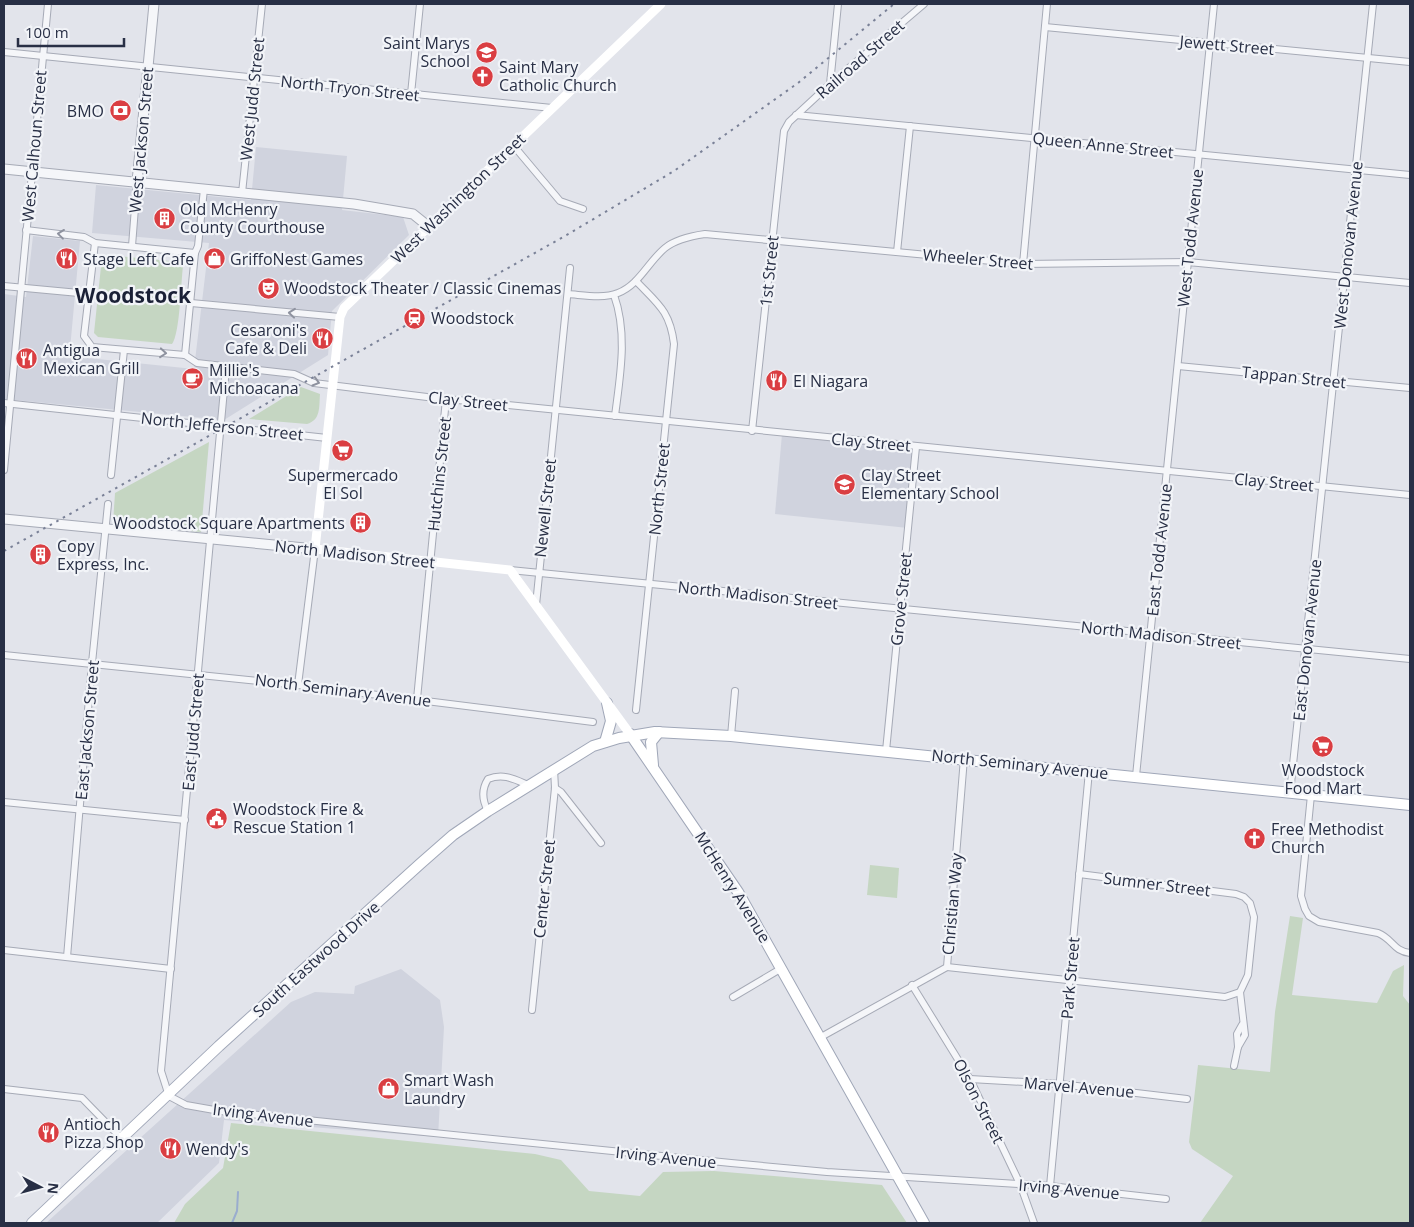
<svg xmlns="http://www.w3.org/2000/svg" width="1414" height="1227" font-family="'Open Sans',sans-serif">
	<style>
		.built { fill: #d0d3de }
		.green { fill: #c5d6c2 }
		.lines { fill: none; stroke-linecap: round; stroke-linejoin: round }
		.stream { stroke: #9aadce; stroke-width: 2 }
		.minor-casing { stroke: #a6aab6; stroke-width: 8 }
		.tertiary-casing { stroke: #a6aab6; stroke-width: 11 }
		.primary-casing { stroke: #a0a7b8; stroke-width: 12 }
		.minor { stroke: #f5f6f9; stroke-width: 6 }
		.tertiary { stroke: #f5f6f9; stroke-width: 9 }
		.secondary { stroke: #fff; stroke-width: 9 }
		.primary { stroke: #fff; stroke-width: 10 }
		.rail { stroke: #7a8197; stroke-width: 2; stroke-dasharray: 2.5 5; stroke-linecap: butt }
		.oneway { stroke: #8e929f }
		.labels { text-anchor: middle; stroke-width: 4.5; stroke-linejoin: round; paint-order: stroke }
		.poi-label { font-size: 16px; fill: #282f45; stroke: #f2f4f8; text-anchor: start }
		.street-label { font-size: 16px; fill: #282f45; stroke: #f2f4f8 }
		.district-label { font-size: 21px; font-weight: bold; fill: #1a2036; stroke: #f2f4f8 }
	</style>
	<rect width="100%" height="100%" fill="#e2e4eb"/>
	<g class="built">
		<polygon points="256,147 347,156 342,210 403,217 409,235 332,311 328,355 224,420 4,399 4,294 26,297 33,236 80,241 70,349 78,357 194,369 209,243 92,233 96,185 251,200"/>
		<polygon points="782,434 916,447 908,528 775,514"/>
		<polygon points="401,969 440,1000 444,1027 438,1137 224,1120 219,1163 157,1223 46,1223 291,1002 315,992 354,994 355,986"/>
	</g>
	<g class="green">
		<path d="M107,255L180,262L183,266C181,281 180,334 172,344L98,337L94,333L102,257Z"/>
		<path d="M301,387L320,394C319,407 321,420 307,424L249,419Z"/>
		<polygon points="209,442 201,532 113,524 115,493"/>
		<polygon points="870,865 899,868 897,898 867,895"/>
		<polygon points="1290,916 1303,918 1292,995 1377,1003 1393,971 1404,965 1403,996 1410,1005 1410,1223 1200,1223 1233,1176 1192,1149 1189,1142 1198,1065 1270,1072 1275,1012"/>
		<polygon points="231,1123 535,1154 561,1160 589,1191 640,1196 663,1172 714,1171 882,1185 907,1223 174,1223 185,1204 223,1168"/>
	</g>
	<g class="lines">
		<polyline class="stream" points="232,1223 237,1211 238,1192"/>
		<defs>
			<g id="minor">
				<polyline points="1045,27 1410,62"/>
				<polyline points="4,52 552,108"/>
				<polyline points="830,84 838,4"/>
				<polyline points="411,94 420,4"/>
				<polyline points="796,115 1410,175"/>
				<polyline points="513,145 560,201 583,209"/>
				<polyline points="242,193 262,4"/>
				<polyline points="26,230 84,237 95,243 195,253"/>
				<polyline points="95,243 84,336 92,347 185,355"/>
				<polyline points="132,246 137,182"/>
				<polyline points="897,252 910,126"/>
				<polyline points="1023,264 1047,4"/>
				<polyline points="4,286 79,293 88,303"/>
				<path d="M568,294C583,295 603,299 618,293C639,285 648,262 665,248C676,239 691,236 705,234L1023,264L1188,262L1410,283"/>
				<path d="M614,295C628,334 620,376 615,416"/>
				<polyline points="191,303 340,317"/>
				<polyline points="185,355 197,363 294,374 314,383 427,397 1410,495"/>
				<polyline points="185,355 195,253 198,246 204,189"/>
				<polyline points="1178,366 1410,388"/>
				<polyline points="226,368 161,1071 169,1096 186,1105 220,1111 365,1126 731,1163 827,1172 1050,1186 1166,1199"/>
				<polyline points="4,403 327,438"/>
				<polyline points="752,431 784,131 789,122 830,84 924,4"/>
				<polyline points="4,470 48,4"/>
				<polyline points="111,475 124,350"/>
				<polyline points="510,570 1410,659"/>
				<polyline points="536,605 570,268"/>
				<polyline points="4,655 298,685 593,722"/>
				<polyline points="298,685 315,549"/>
				<polyline points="417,699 446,399"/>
				<path d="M636,710L674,344C670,311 658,304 636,281"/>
				<polyline points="731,736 735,691"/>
				<polyline points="886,751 916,447"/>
				<polyline points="1136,776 1214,4"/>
				<polyline points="555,788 561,792 601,843"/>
				<polyline points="1290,793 1373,4"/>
				<path d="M1311,795L1301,896L1305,909L1309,916L1319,922L1378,933C1393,939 1393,951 1410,953"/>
				<polyline points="4,802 185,820"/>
				<path d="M488,811C482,800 481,790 488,779C503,773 514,779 528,785"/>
				<polyline points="1079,874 1236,894 1244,897 1250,903 1254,917 1248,975 1240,992 1245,1035 1238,1047 1234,1066"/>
				<polyline points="4,950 171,969"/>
				<polyline points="67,957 92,663 108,504"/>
				<polyline points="947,967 1225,997 1240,992"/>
				<polyline points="912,985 970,1079 1020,1184 1034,1223"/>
				<polyline points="733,997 782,968"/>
				<polyline points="532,1010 555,788 554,769"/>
				<polyline points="821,1037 947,967 964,758"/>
				<polyline points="1238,1047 1237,1034 1242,1025"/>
				<polyline points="970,1079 1060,1084 1187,1099"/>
				<polyline points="4,1089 82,1098 121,1138"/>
				<polyline points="1050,1186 1089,771"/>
			</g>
			<g id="tertiary">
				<polyline points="4,169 354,204 413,214 428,226"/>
				<polyline points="137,182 154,4"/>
				<polyline points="4,519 315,549"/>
			</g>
			<g id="primary">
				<polyline points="630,734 738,892 924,1223"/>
				<polyline points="605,742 611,721 607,703"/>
				<polyline points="653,765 651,742 659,732"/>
				<polyline points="32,1223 219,1046 420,864 453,835 488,811 593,746 619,738 655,732 731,736 1410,805"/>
			</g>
		</defs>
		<use href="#minor" class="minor-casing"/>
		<use href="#tertiary" class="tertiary-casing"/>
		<use href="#primary" class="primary-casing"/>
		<use href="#minor" class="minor"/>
		<use href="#tertiary" class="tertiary"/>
		<polyline class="secondary" points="630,734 510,570 315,549 340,317 344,308 661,4"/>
		<use href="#primary" class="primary"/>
		<polyline class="rail" points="4,551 565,236 674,171 798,83 894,4"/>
	</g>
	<defs><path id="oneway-chevron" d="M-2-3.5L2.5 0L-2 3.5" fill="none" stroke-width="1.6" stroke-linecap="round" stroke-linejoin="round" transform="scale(1.25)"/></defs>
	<g class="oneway">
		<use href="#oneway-chevron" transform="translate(61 234) rotate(-173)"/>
		<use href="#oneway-chevron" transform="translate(292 313) rotate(-174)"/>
		<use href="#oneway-chevron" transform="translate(163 353) rotate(5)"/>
		<use href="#oneway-chevron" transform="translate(316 382) rotate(16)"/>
	</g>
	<defs>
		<symbol id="school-disc" viewBox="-11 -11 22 22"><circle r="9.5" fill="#da3e42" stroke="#f2f4f8"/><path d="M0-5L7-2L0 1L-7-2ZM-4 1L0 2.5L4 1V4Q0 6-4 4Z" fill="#fff"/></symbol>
		<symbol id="church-disc" viewBox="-11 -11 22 22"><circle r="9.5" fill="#da3e42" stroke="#f2f4f8"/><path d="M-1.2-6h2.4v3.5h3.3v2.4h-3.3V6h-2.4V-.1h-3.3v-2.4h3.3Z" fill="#fff"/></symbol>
		<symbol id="bank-disc" viewBox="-11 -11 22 22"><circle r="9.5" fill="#da3e42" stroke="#f2f4f8"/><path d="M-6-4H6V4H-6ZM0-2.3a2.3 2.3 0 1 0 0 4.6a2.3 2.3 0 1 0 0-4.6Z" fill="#fff"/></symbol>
		<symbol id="building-disc" viewBox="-11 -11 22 22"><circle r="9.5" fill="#da3e42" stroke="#f2f4f8"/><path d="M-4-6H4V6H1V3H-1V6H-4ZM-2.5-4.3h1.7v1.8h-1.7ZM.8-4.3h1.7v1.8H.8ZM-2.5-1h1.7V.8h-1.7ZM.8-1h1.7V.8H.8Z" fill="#fff"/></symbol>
		<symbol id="restaurant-disc" viewBox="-11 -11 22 22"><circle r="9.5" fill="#da3e42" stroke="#f2f4f8"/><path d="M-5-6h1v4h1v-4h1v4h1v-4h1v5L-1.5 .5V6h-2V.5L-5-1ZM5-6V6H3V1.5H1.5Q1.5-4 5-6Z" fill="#fff"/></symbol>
		<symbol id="shop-disc" viewBox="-11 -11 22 22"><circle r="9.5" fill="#da3e42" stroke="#f2f4f8"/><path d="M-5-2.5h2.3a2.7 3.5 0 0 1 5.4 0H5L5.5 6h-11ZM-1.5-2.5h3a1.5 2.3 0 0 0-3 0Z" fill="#fff"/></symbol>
		<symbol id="theatre-disc" viewBox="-11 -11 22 22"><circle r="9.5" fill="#da3e42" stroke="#f2f4f8"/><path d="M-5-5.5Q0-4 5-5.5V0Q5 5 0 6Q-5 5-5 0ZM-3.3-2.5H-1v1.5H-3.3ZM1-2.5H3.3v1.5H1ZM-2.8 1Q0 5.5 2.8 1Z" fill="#fff"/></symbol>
		<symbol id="station-disc" viewBox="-11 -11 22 22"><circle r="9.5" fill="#da3e42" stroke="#f2f4f8"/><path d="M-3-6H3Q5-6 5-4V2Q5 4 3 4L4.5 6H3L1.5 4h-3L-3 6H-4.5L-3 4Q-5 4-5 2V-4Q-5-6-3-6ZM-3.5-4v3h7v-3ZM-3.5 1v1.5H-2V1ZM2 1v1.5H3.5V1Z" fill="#fff"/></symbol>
		<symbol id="cafe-disc" viewBox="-11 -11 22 22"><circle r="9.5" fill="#da3e42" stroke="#f2f4f8"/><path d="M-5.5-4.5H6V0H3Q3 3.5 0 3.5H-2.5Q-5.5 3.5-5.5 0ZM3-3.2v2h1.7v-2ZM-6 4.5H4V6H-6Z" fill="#fff"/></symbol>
		<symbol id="supermarket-disc" viewBox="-11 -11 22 22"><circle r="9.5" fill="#da3e42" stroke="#f2f4f8"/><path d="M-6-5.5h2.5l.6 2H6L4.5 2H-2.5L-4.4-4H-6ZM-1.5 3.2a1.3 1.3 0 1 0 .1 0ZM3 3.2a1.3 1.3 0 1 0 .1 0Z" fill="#fff"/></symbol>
		<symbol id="civic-disc" viewBox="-11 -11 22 22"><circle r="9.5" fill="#da3e42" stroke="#f2f4f8"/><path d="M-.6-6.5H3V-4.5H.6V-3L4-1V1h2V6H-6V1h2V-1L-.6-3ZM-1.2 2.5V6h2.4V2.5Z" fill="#fff"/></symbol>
	</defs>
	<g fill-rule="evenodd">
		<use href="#school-disc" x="474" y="40" width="25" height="25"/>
		<use href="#church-disc" x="470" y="64" width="25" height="25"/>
		<use href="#bank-disc" x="108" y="98" width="25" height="25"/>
		<use href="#building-disc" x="152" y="206" width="25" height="25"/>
		<use href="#restaurant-disc" x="54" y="246" width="25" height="25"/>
		<use href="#shop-disc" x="202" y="246" width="25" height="25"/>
		<use href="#theatre-disc" x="256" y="276" width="25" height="25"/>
		<use href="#station-disc" x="402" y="306" width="25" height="25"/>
		<use href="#restaurant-disc" x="310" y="326" width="25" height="25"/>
		<use href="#restaurant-disc" x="14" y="346" width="25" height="25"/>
		<use href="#cafe-disc" x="180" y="366" width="25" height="25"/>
		<use href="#restaurant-disc" x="764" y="368" width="25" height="25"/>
		<use href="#supermarket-disc" x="330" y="438" width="25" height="25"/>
		<use href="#school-disc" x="832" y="472" width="25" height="25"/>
		<use href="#building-disc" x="348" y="510" width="25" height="25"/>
		<use href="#building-disc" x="28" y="542" width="25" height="25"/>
		<use href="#supermarket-disc" x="1310" y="734" width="25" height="25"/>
		<use href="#civic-disc" x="204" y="806" width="25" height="25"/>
		<use href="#church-disc" x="1242" y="826" width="25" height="25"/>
		<use href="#shop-disc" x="376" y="1076" width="25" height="25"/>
		<use href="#restaurant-disc" x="36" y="1120" width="25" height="25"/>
		<use href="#restaurant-disc" x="158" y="1136" width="25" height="25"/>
	</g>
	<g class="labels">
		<g class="poi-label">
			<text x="470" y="49" text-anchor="end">Saint Marys<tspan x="470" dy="18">School</tspan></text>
			<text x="499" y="73">Saint Mary<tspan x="499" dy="18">Catholic Church</tspan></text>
			<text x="104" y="117" text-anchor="end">BMO</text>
			<text x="180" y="215">Old McHenry<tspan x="180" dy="18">County Courthouse</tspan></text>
			<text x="83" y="265">Stage Left Cafe</text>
			<text x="230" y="265">GriffoNest Games</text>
			<text x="284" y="294">Woodstock Theater / Classic Cinemas</text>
			<text x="431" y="324">Woodstock</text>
			<text x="307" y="336" text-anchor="end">Cesaroni's<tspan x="307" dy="18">Cafe &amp; Deli</tspan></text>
			<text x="43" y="356">Antigua<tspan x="43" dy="18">Mexican Grill</tspan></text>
			<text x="209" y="376">Millie's<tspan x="209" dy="18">Michoacana</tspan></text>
			<text x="793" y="387">El Niagara</text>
			<text x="343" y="481" text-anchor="middle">Supermercado<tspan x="343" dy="18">El Sol</tspan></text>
			<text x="861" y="481">Clay Street<tspan x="861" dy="18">Elementary School</tspan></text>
			<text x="345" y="529" text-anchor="end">Woodstock Square Apartments</text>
			<text x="57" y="552">Copy<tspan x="57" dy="18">Express, Inc.</tspan></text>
			<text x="1323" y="776" text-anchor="middle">Woodstock<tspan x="1323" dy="18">Food Mart</tspan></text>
			<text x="233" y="815">Woodstock Fire &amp;<tspan x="233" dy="18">Rescue Station 1</tspan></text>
			<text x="1271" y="835">Free Methodist<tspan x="1271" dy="18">Church</tspan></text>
			<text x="404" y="1086">Smart Wash<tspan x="404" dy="18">Laundry</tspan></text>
			<text x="64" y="1130">Antioch<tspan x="64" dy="18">Pizza Shop</tspan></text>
			<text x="186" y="1155">Wendy's</text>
		</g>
		<g class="street-label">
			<text transform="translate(1227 45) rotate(5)" y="6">Jewett Street</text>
			<text transform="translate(860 59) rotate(-41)" y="6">Railroad Street</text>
			<text transform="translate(350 88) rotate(6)" y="6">North Tryon Street</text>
			<text transform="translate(252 99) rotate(-84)" y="6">West Judd Street</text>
			<text transform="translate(141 140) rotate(-85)" y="6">West Jackson Street</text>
			<text transform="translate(1103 145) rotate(6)" y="6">Queen Anne Street</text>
			<text transform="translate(34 146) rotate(-85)" y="6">West Calhoun Street</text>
			<text transform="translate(458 198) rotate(-44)" y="6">West Washington Street</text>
			<text transform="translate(1190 238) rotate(-84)" y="6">West Todd Avenue</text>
			<text transform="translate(1348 245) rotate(-84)" y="6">West Donovan Avenue</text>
			<text transform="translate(978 259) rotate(5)" y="6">Wheeler Street</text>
			<text transform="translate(769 271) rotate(-84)" y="6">1st Street</text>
			<text transform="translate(1294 377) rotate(6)" y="6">Tappan Street</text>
			<text transform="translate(468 401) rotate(6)" y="6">Clay Street</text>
			<text transform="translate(222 426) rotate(6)" y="6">North Jefferson Street</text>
			<text transform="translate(871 442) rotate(5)" y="6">Clay Street</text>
			<text transform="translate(439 474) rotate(-84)" y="6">Hutchins Street</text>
			<text transform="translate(1274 482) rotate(5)" y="6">Clay Street</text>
			<text transform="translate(659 489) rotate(-84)" y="6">North Street</text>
			<text transform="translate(545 508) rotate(-84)" y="6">Newell Street</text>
			<text transform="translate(1159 550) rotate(-84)" y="6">East Todd Avenue</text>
			<text transform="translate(355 554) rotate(6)" y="6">North Madison Street</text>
			<text transform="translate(758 595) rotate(6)" y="6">North Madison Street</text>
			<text transform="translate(901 599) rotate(-84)" y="6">Grove Street</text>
			<text transform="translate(1161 635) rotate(6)" y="6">North Madison Street</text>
			<text transform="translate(1307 640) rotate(-84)" y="6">East Donovan Avenue</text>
			<text transform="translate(343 690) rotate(7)" y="6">North Seminary Avenue</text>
			<text transform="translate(87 730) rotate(-85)" y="6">East Jackson Street</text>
			<text transform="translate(193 732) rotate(-85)" y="6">East Judd Street</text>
			<text transform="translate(1020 764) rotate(6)" y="6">North Seminary Avenue</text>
			<text transform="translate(1157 884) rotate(7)" y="6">Sumner Street</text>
			<text transform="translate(733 887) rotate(58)" y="6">McHenry Avenue</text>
			<text transform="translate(544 889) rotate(-84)" y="6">Center Street</text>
			<text transform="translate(952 904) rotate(-85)" y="6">Christian Way</text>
			<text transform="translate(316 959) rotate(-42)" y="6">South Eastwood Drive</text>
			<text transform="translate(1070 978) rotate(-85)" y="6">Park Street</text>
			<text transform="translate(1079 1087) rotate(5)" y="6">Marvel Avenue</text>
			<text transform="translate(979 1101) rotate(63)" y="6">Olson Street</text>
			<text transform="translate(263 1115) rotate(7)" y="6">Irving Avenue</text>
			<text transform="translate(666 1157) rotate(6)" y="6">Irving Avenue</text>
			<text transform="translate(1069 1189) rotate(5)" y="6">Irving Avenue</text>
		</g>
		<g class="district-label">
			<text x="133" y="303">Woodstock</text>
		</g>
	</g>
	<rect width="1414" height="1227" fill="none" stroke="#282f45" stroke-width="10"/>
	<g transform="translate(40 1187) rotate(96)" stroke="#f2f4f8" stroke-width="4" paint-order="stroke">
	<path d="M0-4L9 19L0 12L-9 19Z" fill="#282f45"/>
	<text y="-8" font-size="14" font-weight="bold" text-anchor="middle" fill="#282f45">N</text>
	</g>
	<path d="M18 38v8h106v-8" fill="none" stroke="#282f45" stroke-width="2.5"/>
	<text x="25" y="38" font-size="15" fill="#282f45" stroke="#f2f4f8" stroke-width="4" paint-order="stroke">100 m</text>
</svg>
